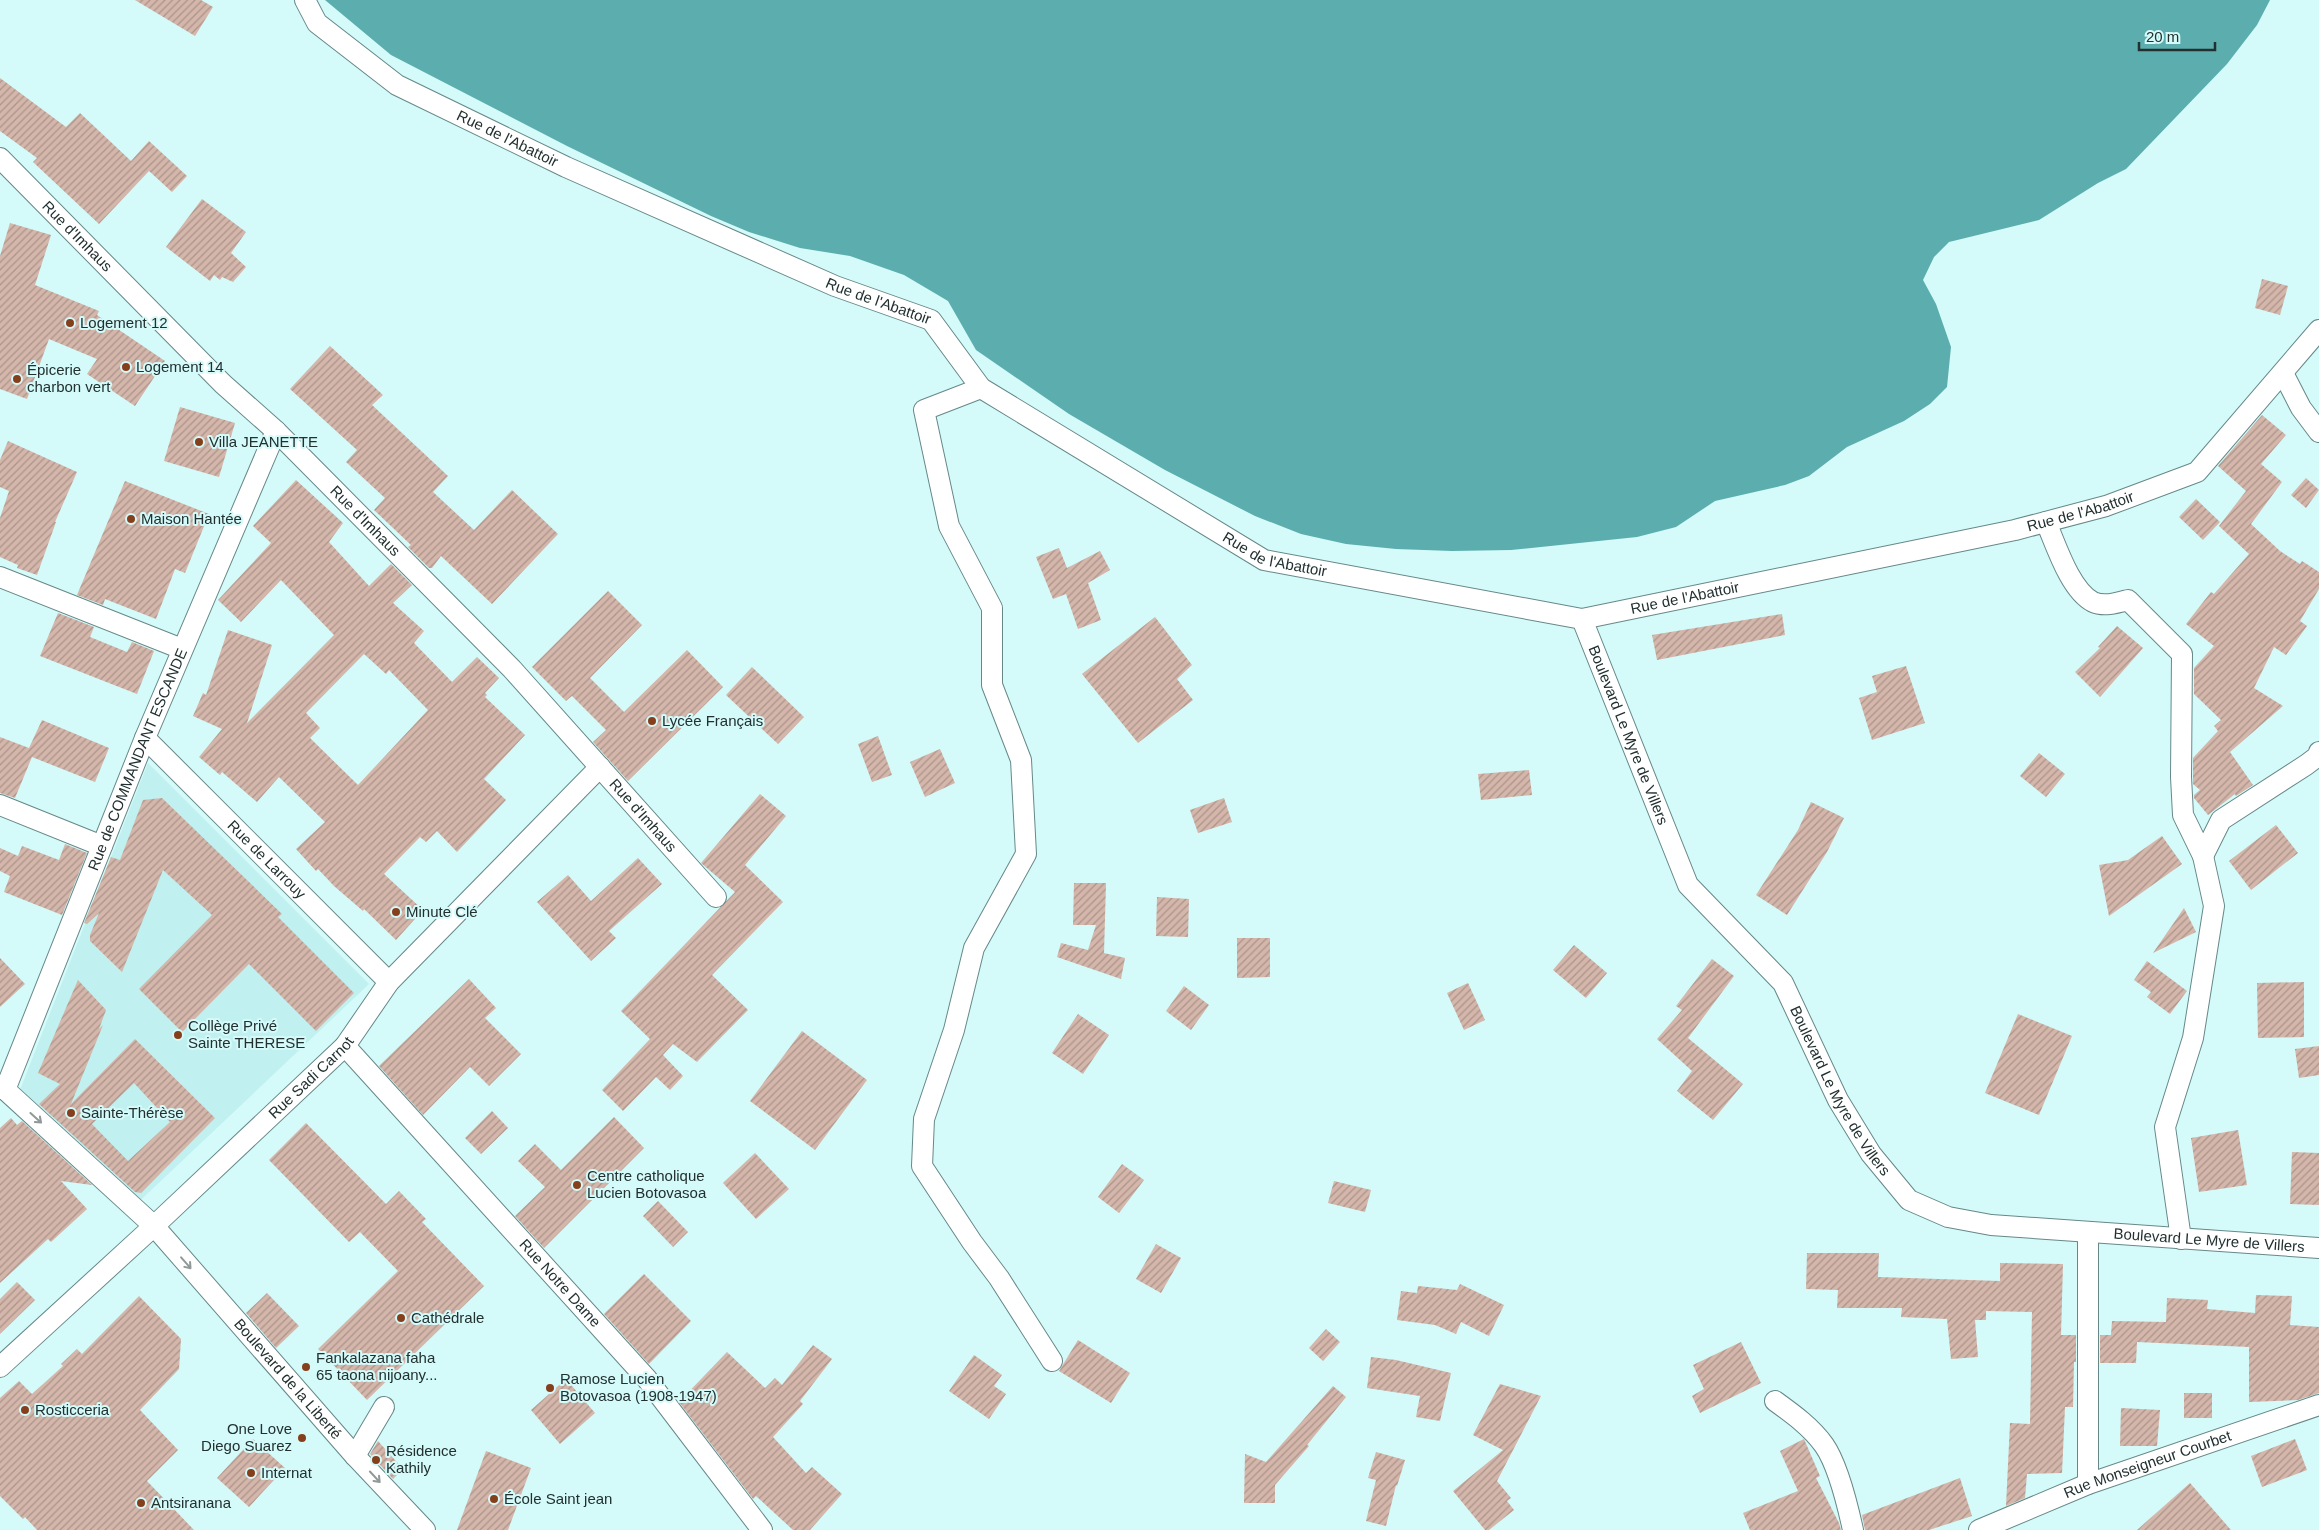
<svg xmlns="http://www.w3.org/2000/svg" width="2319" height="1530" font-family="Arial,sans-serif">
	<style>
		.built { fill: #c0f0f0 }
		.water { fill: #5cadae }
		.building { fill: url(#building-hatch); fill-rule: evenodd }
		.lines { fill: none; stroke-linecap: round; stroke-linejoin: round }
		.street-casing { stroke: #688; stroke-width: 22 }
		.street { stroke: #fff; stroke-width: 20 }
		.oneway { stroke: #909898 }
		.poi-dot { fill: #863f1d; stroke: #d4faf9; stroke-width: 2 }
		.labels { text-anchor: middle; stroke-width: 4; stroke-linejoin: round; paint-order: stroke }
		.street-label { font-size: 15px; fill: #223030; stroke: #d4faf9 }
		.poi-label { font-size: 15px; fill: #223030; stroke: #d4faf9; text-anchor: start }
	</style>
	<defs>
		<pattern id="building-hatch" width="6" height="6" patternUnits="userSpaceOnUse" patternTransform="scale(1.25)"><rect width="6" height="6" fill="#d4b6aa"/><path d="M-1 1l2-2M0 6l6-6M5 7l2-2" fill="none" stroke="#ac948b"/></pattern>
	</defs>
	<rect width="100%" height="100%" fill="#d4faf9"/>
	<polygon class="built" points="148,763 369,984 129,1211 20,1090"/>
	<polygon class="water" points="325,0 2270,0 2257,25 2227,64 2126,169 2098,183 2039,220 1949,242 1934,257 1923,280 1936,304 1951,347 1947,387 1930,404 1904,421 1847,447 1809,476 1785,485 1715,501 1676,527 1637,537 1511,550 1452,551 1396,549 1346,544 1301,534 1255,516 1165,470 1069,414 976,350 948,301 904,275 850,256 800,248 749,232 711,216 567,146 391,55"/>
	<g class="building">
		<polygon points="135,0 201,0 213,7 195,36"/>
		<polygon points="0,78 66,127 80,113 131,161 149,141 187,176 172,192 149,171 99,224 33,162 37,158 0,131"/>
		<polygon points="202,199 246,232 231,253 246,267 233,282 222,277 220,280 214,275 210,281 166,247"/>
		<polygon points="10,223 51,235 35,285 99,311 97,315 165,361 135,406 87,374 97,359 49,339 27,399 0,389 0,256"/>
		<polygon points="2262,279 2288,286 2280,315 2255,308"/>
		<polygon points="330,346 383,395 372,405 448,476 433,492 474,530 512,490 558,534 492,604 441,556 432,568 429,568 408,547 411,545 374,510 385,498 346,462 357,450 290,389"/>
		<polygon points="180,407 235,423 219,477 164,461"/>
		<polygon points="2262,415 2286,435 2261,464 2282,482 2251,524 2280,551 2300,564 2302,561 2319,572 2319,589 2300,621 2307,626 2286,655 2274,647 2254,688 2283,706 2230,752 2253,785 2236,796 2235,794 2208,815 2194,798 2194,795 2200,790 2193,784 2193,758 2218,731 2214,726 2221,720 2194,694 2194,668 2214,646 2186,624 2211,592 2214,594 2249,554 2219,526 2246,491 2218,466"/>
		<polygon points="8,441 77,472 55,522 56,522 37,575 17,568 18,565 0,557 0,518 9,491 0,487 0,460"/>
		<polygon points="2306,478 2319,490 2306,508 2291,495"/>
		<path d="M296,480L343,523L329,542L369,586L391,564L412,585L393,603L424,631L414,643L452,682L477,657L499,678L485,693L487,695L485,697L525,735L484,779L506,800L457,852L437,831L426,842L420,837L384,874L423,910L396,940L364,909L363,911L334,886L318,869L316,871L296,849L325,822L279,777L257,802L222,772L220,775L199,757L222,729L193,716L203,693L206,695L228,630L272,645L247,723L334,635L281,580L241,622L218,600L271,543L253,526ZM364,654L386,674L389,670L428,710L358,785L310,738L320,728L306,713Z"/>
		<polygon points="125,481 209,514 185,573 175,569 156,619 105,599 103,605 77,595"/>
		<polygon points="2196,499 2220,522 2203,540 2179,517"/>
		<polygon points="1059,548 1067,568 1100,551 1110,570 1088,583 1101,620 1078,629 1066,594 1053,599 1036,557"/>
		<polygon points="608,591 642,625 590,678 624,712 687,650 723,687 628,781 593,742 606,730 572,696 566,701 532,667"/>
		<polygon points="58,613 94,627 90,637 127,652 132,642 154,651 137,694 40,656"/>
		<polygon points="1782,614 1785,635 1657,660 1652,635"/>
		<polygon points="1155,617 1192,665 1177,679 1193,700 1138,743 1082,674"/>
		<polygon points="2117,626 2143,648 2100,697 2075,672 2100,648 2098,647"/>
		<polygon points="1906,666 1925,723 1872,740 1859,698 1877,692 1872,676"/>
		<polygon points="752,667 804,717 778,744 726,695"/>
		<polygon points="42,720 109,748 95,782 32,757 15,798 0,793 0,737 29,748"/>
		<polygon points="878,736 892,775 872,782 858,744"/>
		<polygon points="940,749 955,783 925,797 910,762"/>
		<polygon points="2039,753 2065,774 2046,797 2020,776"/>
		<polygon points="1529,770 1532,795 1481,800 1478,774"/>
		<polygon points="760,794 786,816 745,865 783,902 712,975 748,1010 697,1062 673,1044 663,1055 683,1076 670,1090 656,1077 623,1111 602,1090 650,1039 621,1011 735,892 701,863"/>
		<polygon points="162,798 282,914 278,917 354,993 316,1031 249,964 182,1032 139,989 212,915 163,870 122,972 90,941 90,935 99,913 87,924 84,923 111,857 120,860 143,800"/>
		<polygon points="1224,798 1232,822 1198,833 1190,810"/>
		<polygon points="1811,802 1844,818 1827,852 1787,915 1756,895 1798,830"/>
		<polygon points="2276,825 2298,853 2251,890 2229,861"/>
		<polygon points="2162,836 2182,864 2109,916 2099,865 2128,860"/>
		<polygon points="65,844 87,853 62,915 4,892 10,876 0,871 0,848 18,856 22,846 59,860"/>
		<polygon points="638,858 662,884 609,931 616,938 591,961 537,902 568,875 591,901"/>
		<polygon points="1074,883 1106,883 1104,953 1125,958 1121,979 1057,957 1061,943 1088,950 1096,925 1073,925"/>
		<polygon points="1157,897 1189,899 1188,937 1156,936"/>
		<polygon points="2184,908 2196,932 2153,953"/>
		<polygon points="1237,938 1270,938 1270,977 1237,978"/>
		<polygon points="1574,945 1607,973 1586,998 1553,970"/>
		<polygon points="0,958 25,984 0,1007"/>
		<polygon points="1712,959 1734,976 1688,1038 1743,1084 1713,1120 1677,1091 1692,1071 1657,1039 1682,1010 1676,1006"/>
		<polygon points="2147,961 2187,991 2170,1014 2147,997 2151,992 2134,980"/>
		<polygon points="469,979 496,1008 485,1018 521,1054 489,1086 470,1067 423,1115 379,1066"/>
		<path d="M78,980L106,1010L99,1029L103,1025L71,1104L135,1039L215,1118L141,1193L135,1192L39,1104L60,1084L38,1073ZM134,1083L170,1122L128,1161L92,1124Z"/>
		<polygon points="2304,982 2304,1037 2258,1038 2257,983"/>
		<polygon points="1468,983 1485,1020 1464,1030 1447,993"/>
		<polygon points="1184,986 1209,1005 1191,1030 1166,1011"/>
		<polygon points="1078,1014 1109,1035 1083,1074 1052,1053"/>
		<polygon points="2018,1014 2072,1036 2039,1115 1985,1093"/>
		<polygon points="802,1031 867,1080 815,1150 750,1101"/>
		<polygon points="2319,1046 2319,1075 2299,1078 2295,1049"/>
		<polygon points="492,1111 508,1128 481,1154 465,1138"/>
		<polygon points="614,1117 644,1148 544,1248 515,1216 545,1187 518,1161 535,1144 561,1170"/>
		<polygon points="11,1118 17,1125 22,1121 92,1185 61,1181 87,1209 51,1242 48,1239 0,1283 0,1128"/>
		<polygon points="306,1123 386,1204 399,1191 426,1219 422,1222 484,1286 367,1400 318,1349 398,1271 360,1232 349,1242 269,1160"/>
		<polygon points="2238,1130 2247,1185 2199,1192 2191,1138"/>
		<polygon points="2292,1152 2319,1153 2319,1205 2290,1204"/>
		<polygon points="755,1153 789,1189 756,1219 723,1183"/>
		<polygon points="1122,1164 1144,1180 1119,1213 1098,1197"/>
		<polygon points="1334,1181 1371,1190 1365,1212 1328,1203"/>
		<polygon points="658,1201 688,1232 673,1247 643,1216"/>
		<polygon points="1156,1244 1181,1258 1161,1293 1136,1279"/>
		<polygon points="1807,1253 1879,1253 1878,1277 2000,1281 2000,1263 2063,1264 2061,1335 2076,1335 2076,1362 2074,1362 2073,1407 2065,1407 2062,1473 2027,1474 2025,1498 2006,1506 2010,1423 2030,1424 2032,1312 1986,1311 1986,1320 1975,1320 1978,1357 1951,1359 1947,1319 1901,1317 1902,1308 1837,1308 1838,1290 1806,1289"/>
		<polygon points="644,1274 691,1321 649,1364 604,1314"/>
		<polygon points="17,1282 35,1300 0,1334 0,1299"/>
		<polygon points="1460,1284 1504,1305 1489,1336 1461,1322 1456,1334 1435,1325 1397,1320 1401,1291 1417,1293 1418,1286 1457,1290"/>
		<polygon points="267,1293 299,1326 276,1348 246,1313"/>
		<polygon points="2256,1295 2292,1296 2290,1325 2319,1327 2319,1393 2298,1400 2249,1402 2249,1347 2137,1342 2136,1363 2100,1363 2100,1335 2111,1335 2112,1321 2166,1322 2167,1298 2208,1300 2207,1309 2255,1313"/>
		<polygon points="139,1296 181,1339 179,1369 140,1410 178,1450 147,1481 194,1530 37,1530 25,1517 23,1519 0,1496 0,1398 19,1381 32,1394 63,1366 61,1364 77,1349 82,1354"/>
		<polygon points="1326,1329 1340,1342 1323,1361 1309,1348"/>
		<polygon points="1078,1340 1130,1373 1111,1403 1059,1371"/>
		<polygon points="1741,1342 1761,1383 1700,1413 1692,1396 1704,1389 1693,1365"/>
		<polygon points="813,1345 832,1359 800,1401 803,1404 773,1437 806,1473 812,1467 842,1494 810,1530 793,1530 756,1496 753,1499 679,1402 727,1352 765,1388 775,1378 782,1385"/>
		<polygon points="974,1355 1002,1375 994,1386 1006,1394 989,1419 949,1391"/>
		<polygon points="1371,1357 1396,1360 1451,1373 1440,1421 1416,1417 1420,1396 1367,1388"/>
		<polygon points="566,1379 595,1413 560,1444 531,1410"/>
		<polygon points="1500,1384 1541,1396 1497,1481 1511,1498 1507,1501 1514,1510 1489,1530 1485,1530 1453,1491 1503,1450 1473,1435"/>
		<polygon points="1333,1386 1346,1397 1307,1445 1309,1446 1275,1485 1275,1503 1244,1503 1245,1454 1266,1462"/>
		<rect x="2184" y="1393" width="28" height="25"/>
		<polygon points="2121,1408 2160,1410 2157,1446 2120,1446"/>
		<polygon points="253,1439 285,1468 249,1507 217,1478"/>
		<polygon points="1804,1439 1820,1476 1816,1478 1839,1523 1841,1530 1750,1530 1743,1513 1798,1491 1780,1451"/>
		<polygon points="2295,1439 2307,1470 2262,1487 2251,1456"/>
		<polygon points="378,1441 403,1469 393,1479 370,1454"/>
		<polygon points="486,1451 531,1468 508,1530 457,1530"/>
		<polygon points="1376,1452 1405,1460 1397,1486 1396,1485 1386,1526 1366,1521 1376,1480 1368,1478"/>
		<polygon points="1960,1478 1972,1516 1929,1530 1865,1530 1862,1515"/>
		<polygon points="2190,1483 2231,1530 2137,1530"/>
	</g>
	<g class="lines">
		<defs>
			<g id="street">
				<path id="s1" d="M305,0L317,23L397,85L566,167L835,286L931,320L981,388L1264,560L1582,619L2015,530L2106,506L2197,472L2319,330"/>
				<path id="s2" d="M0,158L223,384L276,431L512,669L716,897"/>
				<polyline points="2283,373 2301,408 2319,432"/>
				<polyline points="981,388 924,410 949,526 992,608 992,685 1021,760 1026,854 974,948 954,1030 924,1119 922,1166 972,1242 999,1278 1052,1361"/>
				<path d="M2046,522C2056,545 2070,590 2093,602C2104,607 2117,603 2128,600L2182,654L2181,777L2183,815L2203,856L2214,906L2193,1038L2165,1127L2181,1239"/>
				<polyline points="0,577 182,649"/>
				<path id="s3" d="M1582,619L1688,885L1783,983L1838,1100L1871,1154L1909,1200L1948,1217L1991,1225L2319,1248"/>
				<path id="s4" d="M145,738L389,982"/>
				<polyline points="0,805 102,846"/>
				<polyline points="2203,856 2221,820 2306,765 2318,756 2319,752"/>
				<path id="s5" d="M345,1046L647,1379L762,1530"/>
				<path id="s6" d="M0,1085L154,1226L355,1456L425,1530"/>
				<path id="s7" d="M5,1090L145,738L276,431"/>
				<polyline points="2088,1233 2088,1484"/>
				<path id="s8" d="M0,1367L154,1226L345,1046L389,982L600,767"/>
				<path d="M1775,1401C1793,1414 1811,1427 1824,1445C1838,1465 1848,1507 1853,1530"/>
				<polyline points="355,1456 384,1407"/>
				<path id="s9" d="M1979,1530L2088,1484L2319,1405"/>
			</g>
		</defs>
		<use href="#street" class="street-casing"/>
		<use href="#street" class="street"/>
	</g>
	<defs><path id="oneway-shaft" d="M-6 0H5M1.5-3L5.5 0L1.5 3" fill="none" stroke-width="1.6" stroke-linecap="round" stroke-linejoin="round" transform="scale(1.25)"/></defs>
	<g class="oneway">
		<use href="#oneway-shaft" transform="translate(36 1118) rotate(42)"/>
		<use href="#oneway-shaft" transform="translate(186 1263) rotate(49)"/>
		<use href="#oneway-shaft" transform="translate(375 1477) rotate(47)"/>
	</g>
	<g class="poi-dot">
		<circle cx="70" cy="323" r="5"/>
		<circle cx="126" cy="367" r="5"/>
		<circle cx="17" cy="379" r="5"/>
		<circle cx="199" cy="442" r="5"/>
		<circle cx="131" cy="519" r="5"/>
		<circle cx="652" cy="721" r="5"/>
		<circle cx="396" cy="912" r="5"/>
		<circle cx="178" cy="1035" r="5"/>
		<circle cx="71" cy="1113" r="5"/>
		<circle cx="577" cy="1185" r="5"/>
		<circle cx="401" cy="1318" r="5"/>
		<circle cx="306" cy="1367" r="5"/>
		<circle cx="550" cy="1388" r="5"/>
		<circle cx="25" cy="1410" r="5"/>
		<circle cx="302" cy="1438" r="5"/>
		<circle cx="376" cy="1460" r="5"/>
		<circle cx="251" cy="1473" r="5"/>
		<circle cx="494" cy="1499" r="5"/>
		<circle cx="141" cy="1503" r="5"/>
	</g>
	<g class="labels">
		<g class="street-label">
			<text dy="5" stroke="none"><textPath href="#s1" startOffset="250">Rue de l'Abattoir</textPath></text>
			<text dy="5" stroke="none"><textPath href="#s2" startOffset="110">Rue d'Imhaus</textPath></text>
			<text dy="5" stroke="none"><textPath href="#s1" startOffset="655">Rue de l'Abattoir</textPath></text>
			<text dy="5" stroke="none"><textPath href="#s1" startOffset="1960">Rue de l'Abattoir</textPath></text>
			<text dy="5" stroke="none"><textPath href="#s2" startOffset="515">Rue d'Imhaus</textPath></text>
			<text dy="5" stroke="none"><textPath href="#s1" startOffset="1135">Rue de l'Abattoir</textPath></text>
			<text dy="5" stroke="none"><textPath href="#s1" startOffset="1555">Rue de l'Abattoir</textPath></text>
			<text dy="5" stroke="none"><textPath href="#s3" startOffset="125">Boulevard Le Myre de Villers</textPath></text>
			<text dy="5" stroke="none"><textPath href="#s7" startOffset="356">Rue de COMMANDANT ESCANDE</textPath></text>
			<text dy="5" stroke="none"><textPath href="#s2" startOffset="920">Rue d'Imhaus</textPath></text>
			<text dy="5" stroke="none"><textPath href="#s4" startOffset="172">Rue de Larrouy</textPath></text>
			<text dy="5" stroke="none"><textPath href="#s8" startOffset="425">Rue Sadi Carnot</textPath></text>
			<text dy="5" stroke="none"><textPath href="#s3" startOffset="545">Boulevard Le Myre de Villers</textPath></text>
			<text dy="5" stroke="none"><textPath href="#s3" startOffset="980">Boulevard Le Myre de Villers</textPath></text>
			<text dy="5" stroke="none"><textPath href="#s5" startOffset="320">Rue Notre Dame</textPath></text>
			<text dy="5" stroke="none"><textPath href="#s6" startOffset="412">Boulevard de la Liberté</textPath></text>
			<text dy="5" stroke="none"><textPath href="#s9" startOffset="181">Rue Monseigneur Courbet</textPath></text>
		</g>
		<g class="poi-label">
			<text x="80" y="328">Logement 12</text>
			<text x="136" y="372">Logement 14</text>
			<text x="27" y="375">Épicerie<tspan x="27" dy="17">charbon vert</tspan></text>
			<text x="209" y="447">Villa JEANETTE</text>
			<text x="141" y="524">Maison Hantée</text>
			<text x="662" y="726">Lycée Français</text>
			<text x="406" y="917">Minute Clé</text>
			<text x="188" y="1031">Collège Privé<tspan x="188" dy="17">Sainte THERESE</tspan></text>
			<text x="81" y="1118">Sainte-Thérèse</text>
			<text x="587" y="1181">Centre catholique<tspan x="587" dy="17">Lucien Botovasoa</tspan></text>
			<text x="411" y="1323">Cathédrale</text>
			<text x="316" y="1363">Fankalazana faha<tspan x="316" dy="17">65 taona nijoany...</tspan></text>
			<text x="560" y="1384">Ramose Lucien<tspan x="560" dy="17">Botovasoa (1908-1947)</tspan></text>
			<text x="35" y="1415">Rosticceria</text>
			<text x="292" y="1434" text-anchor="end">One Love<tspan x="292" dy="17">Diego Suarez</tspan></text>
			<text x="386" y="1456">Résidence<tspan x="386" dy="17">Kathily</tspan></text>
			<text x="261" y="1478">Internat</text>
			<text x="504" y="1504">École Saint jean</text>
			<text x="151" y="1508">Antsiranana</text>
		</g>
	</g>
	<path d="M2139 42v8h76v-8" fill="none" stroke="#223030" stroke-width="2.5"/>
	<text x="2146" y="42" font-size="15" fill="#223030" stroke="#d4faf9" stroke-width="4" paint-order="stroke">20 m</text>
</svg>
